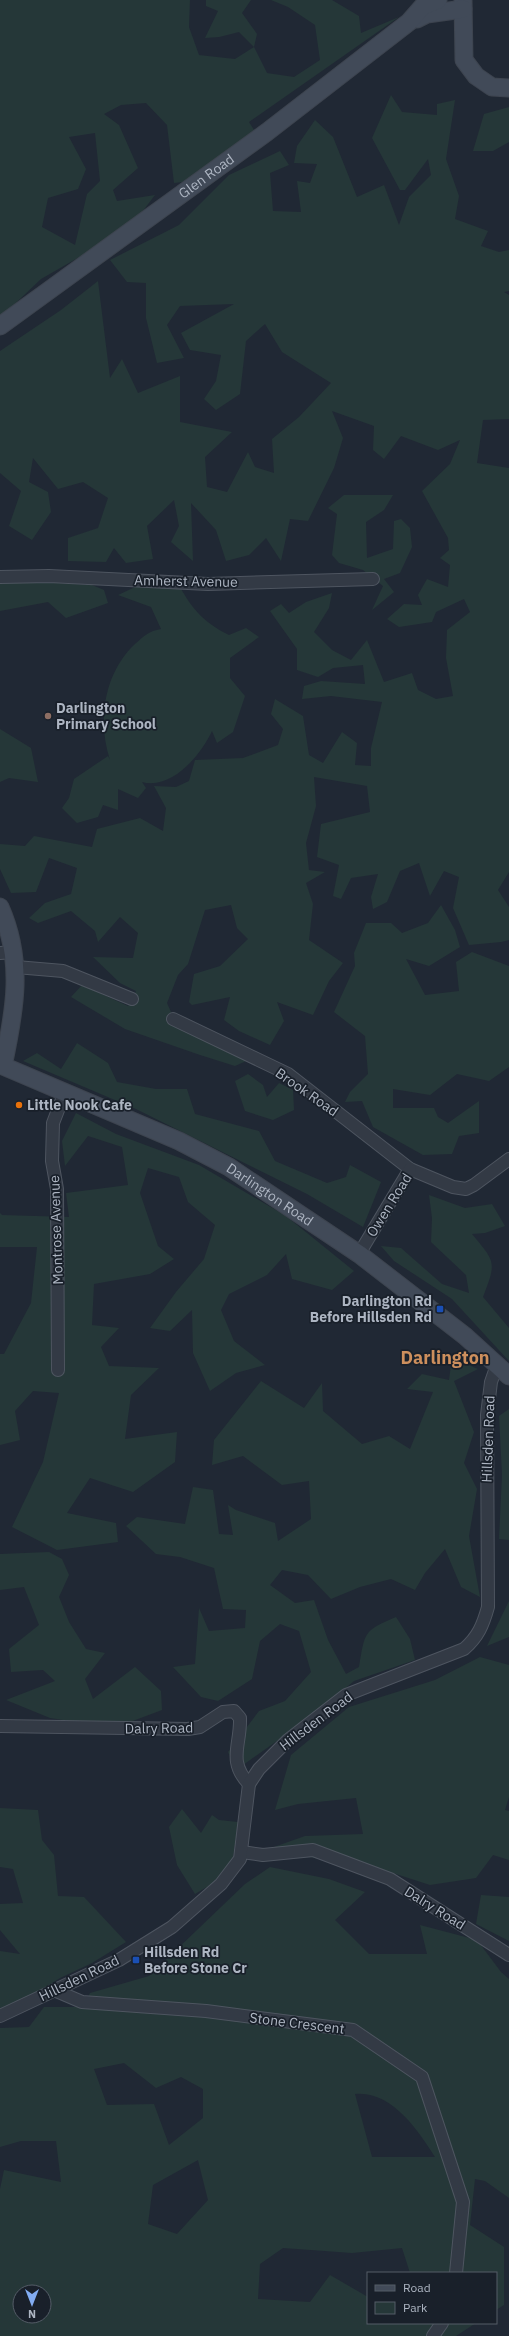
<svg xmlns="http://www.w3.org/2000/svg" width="509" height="2336" font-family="'IBM Plex Sans',sans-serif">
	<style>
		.green { fill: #253738; fill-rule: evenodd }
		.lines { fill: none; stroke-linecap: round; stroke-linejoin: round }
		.street-casing { stroke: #4e5560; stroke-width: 14 }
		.secondary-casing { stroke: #3d444f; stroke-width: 19 }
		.street { stroke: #333a45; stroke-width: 12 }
		.secondary { stroke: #414a58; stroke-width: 17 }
		.education-dot { fill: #8d6e63; stroke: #19202a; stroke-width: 1.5 }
		.food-dot { fill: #e8710a; stroke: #19202a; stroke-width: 1.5 }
		.transit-dot { fill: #1a4fb4; stroke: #19202a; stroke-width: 1.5 }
		.labels { text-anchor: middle; stroke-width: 3.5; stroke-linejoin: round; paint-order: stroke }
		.street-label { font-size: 14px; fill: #adb5c2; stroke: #19202a }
		.poi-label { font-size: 14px; font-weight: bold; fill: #adb5c2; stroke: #19202a; text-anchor: start }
		.district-label { font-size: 18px; font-weight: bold; fill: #cd8f5d; stroke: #19202a }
	</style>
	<rect width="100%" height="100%" fill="#202834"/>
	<g class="green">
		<path d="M0,0H190L189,27L199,55L235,59L254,47L239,32L219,37L205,38L218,11L206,6V0H251L242,13L257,34L254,47L267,73L294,77L320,60L315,25L288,7L271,0H332L359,16L361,33L399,17L249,122L254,130L200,180L174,183L167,125L146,103L121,105L104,114L119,125L138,168L113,190L117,201L155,195L130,228L41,279L0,318ZM95,133L100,181L87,194L75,245L42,227L48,198L78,189L86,169L69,137Z"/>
		<polygon points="391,95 402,112 437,115 437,104 455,100 446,159 459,196 455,219 488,231 481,246 499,252 509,250 509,291 504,292 509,295 509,419 483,420 477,463 509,468 509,872 498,890 509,907 509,940 501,942 469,945 453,908 459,877 444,871 430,896 419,863 400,871 387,902 373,909 371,897 378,874 351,878 341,899 333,896 339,865 317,857 321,824 370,812 367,786 314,777 316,806 306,843 309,870 325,872 306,883 313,904 309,940 343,963 329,981 313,1015 277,1002 284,1021 270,1045 239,1031 224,1020 230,997 192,1005 189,1002 194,974 220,966 248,939 237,928 231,905 205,910 188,964 178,975 167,1003 175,1021 253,1058 235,1066 200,1055 125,1029 71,997 82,985 128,1006 136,991 120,983 93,957 133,958 138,933 120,917 98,942 95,931 71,911 38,923 29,918 45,903 71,894 77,868 49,858 36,892 11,893 0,869 0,844 25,846 34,836 92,847 97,829 140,818 163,831 166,808 154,786 176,787 189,781 195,760 243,758 278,745 283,729 271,714 275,699 303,716 309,755 323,763 342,732 357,743 355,765 371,766 371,748 382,702 331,696 302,699 304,686 321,681 365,684 363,665 333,668 318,677 297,670 297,649 270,611 281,604 289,613 306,602 332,593 329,608 314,632 332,650 351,660 367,640 384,682 412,673 418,690 436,699 453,696 446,658 447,630 470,612 464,599 436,612 432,622 399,627 387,619 404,604 422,605 418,595 427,579 448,587 450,565 440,558 449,550 448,538 422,491 450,464 460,440 438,450 401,436 384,459 373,450 374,426 332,411 343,438 334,468 308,521 290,519 281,561 266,538 249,555 226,561 216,530 191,503 193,561 171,542 179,526 174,500 147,526 153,559 126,563 114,548 106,562 68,561 68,538 98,528 108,498 83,482 58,489 33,458 29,482 48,492 51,512 32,540 9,526 21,491 0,473 0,351 61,310 98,281 110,378 122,359 138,393 180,376 180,422 232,432 205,457 207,487 227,492 248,452 255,467 274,473 272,439 299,417 331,383 282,352 265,324 246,341 240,394 216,410 204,399 216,381 221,355 190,350 181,333 234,304 180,306 167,325 184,358 157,363 146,318 146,283 127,282 110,260 179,225 229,175 280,151 289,165 270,173 273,211 301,212 297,181 310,183 317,164 294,163 297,146 315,120 333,137 357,197 384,185 399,225 409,197 431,175 428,159 405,190 400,190 372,138"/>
		<polygon points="509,107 509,142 493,151 473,151 484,114"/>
		<polygon points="344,495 393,495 384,510 366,522 367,558 393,549 394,521 401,519 410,528 412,547 400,573 384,579 394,592 372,610 383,586 363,570 339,563 332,555 337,514 328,508"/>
		<path d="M161,575L176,580C190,606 202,622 229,635L246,628L259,637L230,658V678L245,696L233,732L217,743L212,731C201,755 172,790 142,782L146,788L138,798L118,789V810L103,805L98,817L77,823L62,808L69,798L74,779L108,756L110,760C97,721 104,673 135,644C144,636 149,631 161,629L151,607L118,595Z"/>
		<polygon points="0,580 92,585 104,590 108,603 66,618 48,602 0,611"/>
		<polygon points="0,729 31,748 38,782 9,778 0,782"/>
		<polygon points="441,905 455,930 460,947 429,966 406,959 425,995 459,991 456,962 472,952 509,966 509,1067 489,1081 457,1074 430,1095 393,1089 393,1108 434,1108 438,1117 448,1123 479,1101 479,1133 459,1136 452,1154 423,1155 373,1127 362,1101 345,1102 350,1092 368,1074 365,1036 334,1012 355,966 354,953 366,923 391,923 402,933 428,923"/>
		<polygon points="77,1043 108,1063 117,1082 156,1089 187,1089 195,1114 259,1131 275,1161 327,1183 346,1177 350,1165 381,1182 363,1227 307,1194 136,1109 23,1061 37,1053 61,1069"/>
		<polygon points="248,1074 263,1085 267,1097 279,1083 293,1090 294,1110 273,1120 245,1111 235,1081"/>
		<polygon points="76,1113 116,1134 199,1165 286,1216 354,1271 332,1290 292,1279 286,1254 267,1275 229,1294 221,1310 234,1341 265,1365 236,1373 210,1391 193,1353 192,1310 170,1331 150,1328 176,1292 204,1259 215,1225 188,1202 179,1177 148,1168 140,1193 158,1246 174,1259 150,1274 94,1284 92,1325 119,1328 101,1347 109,1366 159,1368 131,1395 125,1439 177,1432 175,1462 133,1492 90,1478 67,1513 116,1523 118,1542 57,1550 12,1527 43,1462 59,1393 33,1391 15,1411 20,1440 0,1445 0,1354 4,1354 31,1303 37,1247 0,1247 0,1213 2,1215 69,1217 66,1193 128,1185 122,1147 88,1136 65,1166 62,1141"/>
		<path d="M429,1195L465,1208L492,1204L505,1226L485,1233L472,1234C495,1262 497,1261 483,1297L509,1328V1361L452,1299L394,1261L381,1246L401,1248L442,1284L469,1293L466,1275L431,1242L432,1218Z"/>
		<path d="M452,1358L478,1369L454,1381L474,1432L464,1463L477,1489L469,1536L480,1597L461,1587L445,1549L425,1573L415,1590L391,1579L360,1587L331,1599L308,1575L282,1570L270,1585L295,1603L314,1600L328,1640L346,1674L359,1667C365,1632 363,1631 396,1617L410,1639L415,1660L354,1681L308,1719L236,1770L228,1752L259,1711L285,1701L311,1672L299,1631L280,1624L260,1641L252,1679L218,1701L201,1697L173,1667L195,1664L199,1608L209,1631L245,1628L246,1610L223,1609L214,1568L180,1557L156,1554L126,1526L137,1517L185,1524L193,1487L213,1490L219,1534L233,1535L228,1505L236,1510L275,1523L278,1541L311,1519L309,1481L282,1485L243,1456L212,1465L214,1440L261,1381L304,1408L322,1383L323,1411L362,1444L389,1436L410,1449L433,1392L407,1389L422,1374L449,1380Z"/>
		<polygon points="509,1409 509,1540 499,1539 502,1475 499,1416"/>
		<polygon points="49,1552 62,1559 69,1575 59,1597 69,1622 86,1649 105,1653 85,1679 93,1699 135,1667 161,1691 162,1710 114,1728 50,1718 6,1700 55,1681 43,1670 11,1672 9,1649 39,1625 24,1587 0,1590 0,1554"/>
		<polygon points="509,1601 509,1637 487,1646"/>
		<polygon points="480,1657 509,1665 509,1797 505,1810 509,1811 509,1860 493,1855 476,1878 430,1885 368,1865 323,1860 271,1848 305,1836 363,1834 356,1798 298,1804 275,1810 291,1755 349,1707 435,1680"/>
		<polygon points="0,1808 38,1810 42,1840 54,1855 58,1896 84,1897 126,1942 92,1963 60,1978 32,1996 0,2009 0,1951 20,1954 0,1930 0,1904 23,1903 13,1869 0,1867"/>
		<polygon points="182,1809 201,1833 212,1815 219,1820 238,1822 231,1873 195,1894 177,1865 169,1827"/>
		<path d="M270,1867L329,1879L365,1892L335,1920L369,1954H427L420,1925L477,1940L501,1972L509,1979V2198L485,2181L475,2179L470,2225L504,2247V2305L496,2310V2273H410L402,2248L352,2253L283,2248L260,2264L258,2299L310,2302L330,2275L368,2297V2323H476L456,2336H0V2189L4,2170L61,2182L56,2141H21L0,2147V2028L29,2027L44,2007H83L90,1993L149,1976L245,1884ZM124,2063L156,2088L181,2077L203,2089V2118L169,2145L154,2104L107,2105L94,2069ZM355,2094C391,2090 418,2130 435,2157H372ZM198,2160L208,2200L177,2234L148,2224L153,2185ZM20,2292H44V2316H20Z"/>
		<polygon points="481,1895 509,1897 509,1941 476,1924"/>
	</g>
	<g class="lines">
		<defs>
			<g id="street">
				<polyline points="0,577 49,576 208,584 373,579"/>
				<polyline points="0,953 13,952"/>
				<polyline points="16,967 63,971 132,999"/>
				<polyline points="173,1019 288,1074 410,1169 453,1187 466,1189 474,1185 509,1159"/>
				<polyline points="359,1254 410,1169"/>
				<polyline points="58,1370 57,1189 52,1161 53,1123 65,1092"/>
				<path d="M0,1726L188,1729L200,1727L223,1712L234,1711L240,1718C241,1745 227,1761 249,1784"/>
				<polyline points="242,1852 263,1855 313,1850 390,1879 509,1955"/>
				<polyline points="54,1990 82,2002 206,2011 353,2030 422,2077 463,2202 456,2273"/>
				<path d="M0,2016L119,1960L172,1927L221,1884L240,1859L249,1784L259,1769L288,1740L346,1695L464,1649C478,1637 483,1625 488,1607L487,1415L491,1382L497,1365"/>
				<polyline points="433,2336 442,2323"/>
			</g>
			<g id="secondary">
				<polyline points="463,0 464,60 476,76 492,87 509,88"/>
				<polyline points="417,19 427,14 463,9"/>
				<path id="s1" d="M0,326L267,132L409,22L423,6L438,0"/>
				<path id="s2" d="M0,907C24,961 15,1010 3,1066L179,1141L229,1167L359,1254L465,1336L509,1376"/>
			</g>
		</defs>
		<use href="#street" class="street-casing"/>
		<use href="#secondary" class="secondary-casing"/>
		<use href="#street" class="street"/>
		<use href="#secondary" class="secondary"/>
	</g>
	<circle class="education-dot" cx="48" cy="716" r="4"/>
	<circle class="food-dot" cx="19" cy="1105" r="4"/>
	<g class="transit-dot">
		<rect x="436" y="1305" width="8" height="8" rx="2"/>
		<rect x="132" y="1956" width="8" height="8" rx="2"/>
	</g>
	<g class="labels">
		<g class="street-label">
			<text dy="5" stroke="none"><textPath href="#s1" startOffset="255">Glen Road</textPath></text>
			<text transform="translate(186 581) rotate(1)" y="5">Amherst Avenue</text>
			<text transform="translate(307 1092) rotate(35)" y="5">Brook Road</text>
			<text dy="5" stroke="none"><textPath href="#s2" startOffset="459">Darlington Road</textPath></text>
			<text transform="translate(389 1205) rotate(-58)" y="5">Owen Road</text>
			<text transform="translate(56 1230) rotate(-92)" y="5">Montrose Avenue</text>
			<text transform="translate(488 1439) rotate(-88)" y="5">Hillsden Road</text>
			<text transform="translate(316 1721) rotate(-37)" y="5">Hillsden Road</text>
			<text transform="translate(159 1728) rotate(-1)" y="5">Dalry Road</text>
			<text transform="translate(435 1908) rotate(32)" y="5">Dalry Road</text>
			<text transform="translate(79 1978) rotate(-26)" y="5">Hillsden Road</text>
			<text transform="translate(297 2023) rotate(7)" y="5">Stone Crescent</text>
		</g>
		<g class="poi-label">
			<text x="56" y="713">Darlington<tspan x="56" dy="16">Primary School</tspan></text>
			<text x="27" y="1110">Little Nook Cafe</text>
			<text x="432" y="1306" text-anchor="end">Darlington Rd<tspan x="432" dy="16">Before Hillsden Rd</tspan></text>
			<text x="144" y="1957">Hillsden Rd<tspan x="144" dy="16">Before Stone Cr</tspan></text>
		</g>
		<g class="district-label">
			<text x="445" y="1364">Darlington</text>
		</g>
	</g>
	<rect x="367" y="2272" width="130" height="52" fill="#19202a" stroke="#545c67"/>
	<rect x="375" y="2285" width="20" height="6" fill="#414a58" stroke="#545c67"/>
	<text x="403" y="2292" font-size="12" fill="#adb5c2">Road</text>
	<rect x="375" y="2302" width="20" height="12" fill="#253738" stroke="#545c67"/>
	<text x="403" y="2312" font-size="12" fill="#adb5c2">Park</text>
	<g transform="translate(32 2304) rotate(180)"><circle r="19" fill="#19202a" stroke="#545c67"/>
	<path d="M0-3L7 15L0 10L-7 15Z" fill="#82acf2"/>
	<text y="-6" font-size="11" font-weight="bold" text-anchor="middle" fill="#adb5c2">N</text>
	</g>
</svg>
